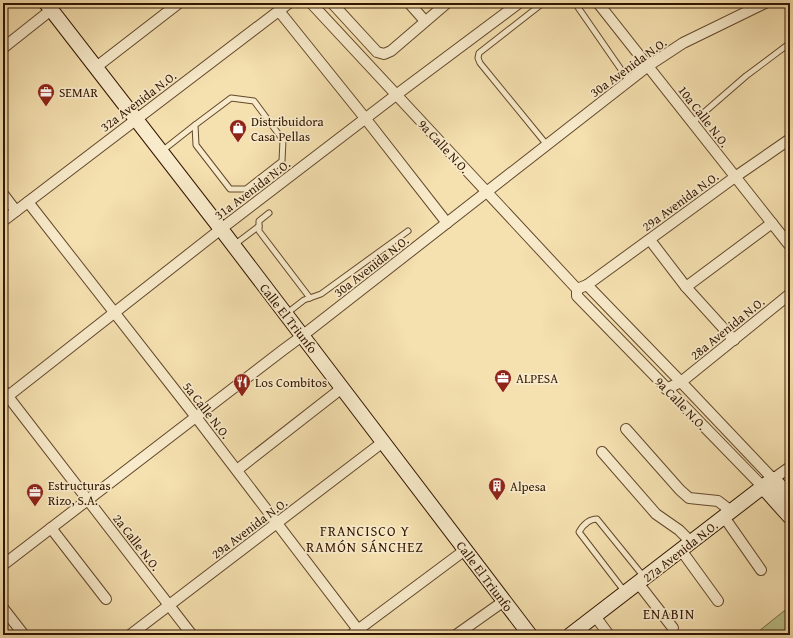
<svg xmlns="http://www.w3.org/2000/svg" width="793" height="638" font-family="'Gentium Book Plus',serif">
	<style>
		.green { fill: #bdc28a; stroke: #786c45 }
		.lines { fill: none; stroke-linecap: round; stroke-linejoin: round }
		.lane-casing { stroke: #63482c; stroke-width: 7 }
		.street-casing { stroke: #63482c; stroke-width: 12 }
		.secondary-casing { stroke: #321500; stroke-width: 16 }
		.lane { stroke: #f8ebcb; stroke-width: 5 }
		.street { stroke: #f8ebcb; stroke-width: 10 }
		.secondary { stroke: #f8ebcb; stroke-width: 14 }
		.labels { text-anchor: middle; stroke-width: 3.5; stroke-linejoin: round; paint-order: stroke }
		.street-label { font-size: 13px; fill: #321500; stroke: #f8ebcb }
		.poi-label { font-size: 13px; fill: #321500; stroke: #f8ebcb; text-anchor: start }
		.neighbourhood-label { font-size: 14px; letter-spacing: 1px; fill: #321500; stroke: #f8ebcb }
	</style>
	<rect width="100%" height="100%" fill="#f5e0af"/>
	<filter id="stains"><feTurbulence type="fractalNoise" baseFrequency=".005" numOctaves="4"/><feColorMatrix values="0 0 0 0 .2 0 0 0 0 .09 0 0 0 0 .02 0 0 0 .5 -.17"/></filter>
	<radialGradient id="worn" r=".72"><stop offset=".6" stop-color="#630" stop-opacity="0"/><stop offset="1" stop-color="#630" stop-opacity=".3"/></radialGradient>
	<polygon class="green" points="790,609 790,635 754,635 784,611"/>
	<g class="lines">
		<defs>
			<g id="lane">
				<polyline points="543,3 479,53 478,58 480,63 547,145"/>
				<polyline points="575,3 629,81"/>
				<polygon points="231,98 254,101 283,140 282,161 246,189 230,189 196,145 195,125"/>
				<polyline points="693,122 746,76 790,43"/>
				<polyline points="162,151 195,125"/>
				<polyline points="269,213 259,221 259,231 310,298"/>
				<polyline points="234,245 259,226"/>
				<polyline points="286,314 304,300 321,294 408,231"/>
				<path d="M625,592L579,532C583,525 588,519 597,519L644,577"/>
			</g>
			<g id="street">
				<polyline points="311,3 577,289 587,285 681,382 773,479 790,467"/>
				<polyline points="332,3 377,52 384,54 391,51 447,3"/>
				<polyline points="409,3 425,21"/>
				<polyline points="598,3 790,246"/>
				<polyline points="279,11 365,118 447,223"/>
				<polyline points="3,48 51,10"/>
				<polyline points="95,68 179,3"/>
				<polyline points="3,194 16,211"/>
				<polyline points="28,202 196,417 362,635"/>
				<polyline points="3,221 289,3"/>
				<polyline points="650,240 686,287 734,340"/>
				<polyline points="587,285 735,177 790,139"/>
				<polyline points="686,287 772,223"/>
				<polyline points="577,289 577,296 763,487"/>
				<polyline points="666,389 681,382 790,294"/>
				<polyline points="3,390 192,635"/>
				<polyline points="3,400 221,229 396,95 519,3"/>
				<polyline points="626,429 680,490 689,498 718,501 731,511"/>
				<polyline points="602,452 656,514 679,530 691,542"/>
				<polyline points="237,470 342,388"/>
				<polyline points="724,517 761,570"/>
				<polyline points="51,528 106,599"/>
				<polyline points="681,550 718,601"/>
				<polyline points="3,565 283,350 302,336 648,66 683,43 765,3"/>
				<polyline points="638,583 673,628"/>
				<polyline points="3,608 24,635"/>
				<polyline points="595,616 609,635"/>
				<polyline points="130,635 383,442"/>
				<polyline points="351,635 465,550"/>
				<polyline points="456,635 504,601"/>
			</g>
			<g id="secondary">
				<polyline points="46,3 221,229 530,635"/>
				<polyline points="763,487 790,517"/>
				<polyline points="570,635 773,479 790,497"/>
			</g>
		</defs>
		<use href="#lane" class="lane-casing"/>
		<use href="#street" class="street-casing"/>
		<use href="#secondary" class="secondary-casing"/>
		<use href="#lane" class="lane"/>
		<use href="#street" class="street"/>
		<use href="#secondary" class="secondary"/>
	</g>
	<defs>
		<symbol id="office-pin" viewBox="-11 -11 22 30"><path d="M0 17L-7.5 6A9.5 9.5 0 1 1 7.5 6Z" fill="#8f2418" stroke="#f8ebcb"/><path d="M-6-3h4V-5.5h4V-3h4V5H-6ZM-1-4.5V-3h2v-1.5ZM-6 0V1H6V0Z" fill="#fff"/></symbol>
		<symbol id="shop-pin" viewBox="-11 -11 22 30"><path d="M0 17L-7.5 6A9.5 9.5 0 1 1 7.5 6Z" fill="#8f2418" stroke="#f8ebcb"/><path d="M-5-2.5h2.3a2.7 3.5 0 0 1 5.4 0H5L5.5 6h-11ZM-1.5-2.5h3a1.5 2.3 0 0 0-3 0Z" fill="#fff"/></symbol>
		<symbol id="restaurant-pin" viewBox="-11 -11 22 30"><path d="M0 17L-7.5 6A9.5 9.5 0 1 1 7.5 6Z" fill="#8f2418" stroke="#f8ebcb"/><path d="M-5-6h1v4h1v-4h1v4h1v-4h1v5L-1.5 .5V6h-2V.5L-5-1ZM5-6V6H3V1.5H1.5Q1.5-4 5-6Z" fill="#fff"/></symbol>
		<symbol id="building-pin" viewBox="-11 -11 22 30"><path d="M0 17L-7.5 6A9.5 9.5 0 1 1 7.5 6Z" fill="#8f2418" stroke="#f8ebcb"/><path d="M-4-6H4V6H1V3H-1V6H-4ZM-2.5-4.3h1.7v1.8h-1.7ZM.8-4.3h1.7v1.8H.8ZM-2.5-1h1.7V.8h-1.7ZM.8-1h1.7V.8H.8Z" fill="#fff"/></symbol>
	</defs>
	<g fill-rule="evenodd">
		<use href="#office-pin" x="36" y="82" width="20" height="27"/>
		<use href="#shop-pin" x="228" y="118" width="20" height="27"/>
		<use href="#office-pin" x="493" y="368" width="20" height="27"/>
		<use href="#restaurant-pin" x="232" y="372" width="20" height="27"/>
		<use href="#building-pin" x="487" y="476" width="20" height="27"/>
		<use href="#office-pin" x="25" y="482" width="20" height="27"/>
	</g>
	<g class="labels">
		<g class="street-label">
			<text transform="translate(628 67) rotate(-36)" y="5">30a Avenida N.O.</text>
			<text transform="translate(138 101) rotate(-37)" y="5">32a Avenida N.O.</text>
			<text transform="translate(704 116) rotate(52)" y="5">10a Calle N.O.</text>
			<text transform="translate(444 146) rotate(47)" y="5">9a Calle N.O.</text>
			<text transform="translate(252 189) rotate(-37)" y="5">31a Avenida N.O.</text>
			<text transform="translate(680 201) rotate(-36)" y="5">29a Avenida N.O.</text>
			<text transform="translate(371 266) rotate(-38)" y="5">30a Avenida N.O.</text>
			<text transform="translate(289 318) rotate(52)" y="5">Calle El Triunfo</text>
			<text transform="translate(727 328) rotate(-39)" y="5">28a Avenida N.O.</text>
			<text transform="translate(681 403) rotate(46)" y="5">9a Calle N.O.</text>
			<text transform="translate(207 410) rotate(52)" y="5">5a Calle N.O.</text>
			<text transform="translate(249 528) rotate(-37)" y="5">29a Avenida N.O.</text>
			<text transform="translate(137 542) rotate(52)" y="5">2a Calle N.O.</text>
			<text transform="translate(680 551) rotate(-38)" y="5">27a Avenida N.O.</text>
			<text transform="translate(485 576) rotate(53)" y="5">Calle El Triunfo</text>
		</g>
		<g class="poi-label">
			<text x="59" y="97">SEMAR</text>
			<text x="251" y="126">Distribuidora<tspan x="251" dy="15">Casa Pellas</tspan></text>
			<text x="516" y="383">ALPESA</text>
			<text x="255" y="387">Los Combitos</text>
			<text x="48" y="490">Estructuras<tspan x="48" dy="15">Rizo, S.A.</tspan></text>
			<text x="510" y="491">Alpesa</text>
		</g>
		<g class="neighbourhood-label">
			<text x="365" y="536">FRANCISCO Y<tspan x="365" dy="16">RAMÓN SÁNCHEZ</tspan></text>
			<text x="669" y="619">ENABIN</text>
		</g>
	</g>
	<rect width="793" height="638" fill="none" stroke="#f5e0af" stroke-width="16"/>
	<rect x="4" y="4" width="785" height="630" fill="none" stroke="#321500" stroke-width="2"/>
	<rect x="8" y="8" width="777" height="622" fill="none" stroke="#321500"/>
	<rect width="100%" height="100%" filter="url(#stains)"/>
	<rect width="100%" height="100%" fill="url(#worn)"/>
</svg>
